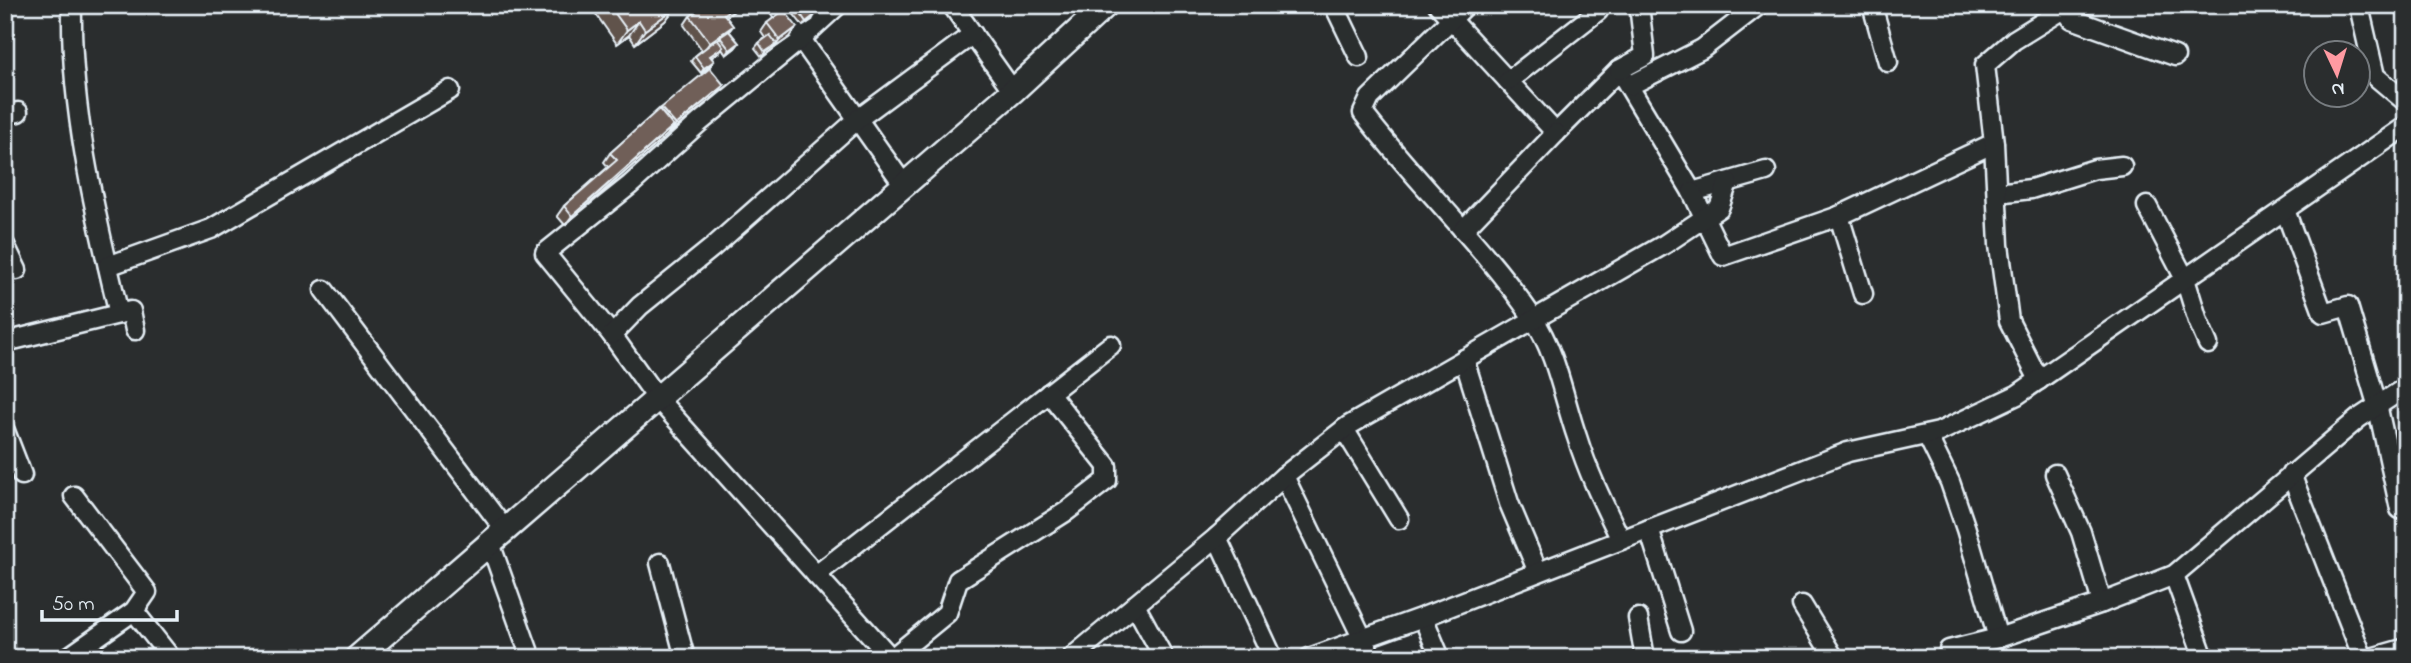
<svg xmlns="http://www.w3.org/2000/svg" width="2411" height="663" font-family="'Indie Flower',sans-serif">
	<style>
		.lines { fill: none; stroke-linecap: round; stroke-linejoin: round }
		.minor-casing { stroke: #e8f1f8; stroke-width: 23 }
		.tertiary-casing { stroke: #e8f1f8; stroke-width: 28 }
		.minor { stroke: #2a2d2e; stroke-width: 18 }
		.tertiary { stroke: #2a2d2e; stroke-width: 23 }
		.wall { fill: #60524c; stroke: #e8f1f8; stroke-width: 2 }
		.shaded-wall { fill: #4e423e; stroke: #e8f1f8; stroke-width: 2 }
		.building { fill: #705f58; stroke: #e8f1f8; stroke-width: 2 }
	</style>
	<rect width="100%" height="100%" fill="#2a2d2e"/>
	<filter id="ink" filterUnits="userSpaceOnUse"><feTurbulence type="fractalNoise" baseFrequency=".0143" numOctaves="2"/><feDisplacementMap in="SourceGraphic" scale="14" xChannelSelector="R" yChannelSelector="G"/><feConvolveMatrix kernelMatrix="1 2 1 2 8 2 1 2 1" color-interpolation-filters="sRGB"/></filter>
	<g filter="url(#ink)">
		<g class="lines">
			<defs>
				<g id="minor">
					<path d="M72,5C70,110 95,213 119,314"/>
					<polyline points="777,5 904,185"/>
					<polyline points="838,5 801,39 700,122 630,185 545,253 612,335 657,398 891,658"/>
					<polyline points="952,5 1013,91"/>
					<polyline points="1334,5 1359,57"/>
					<polyline points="1438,5 1556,133 1619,70 1692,192 1766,171"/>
					<path d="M1466,5L1370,98L1363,113C1416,183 1483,244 1533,318C1557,354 1563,397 1577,437C1588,473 1605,507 1621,540"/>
					<polyline points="1872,5 1888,62"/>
					<polyline points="2061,5 2072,19 2175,56"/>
					<polyline points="2362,5 2361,15 2375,76 2406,102"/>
					<polyline points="1619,70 1645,56 1639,5"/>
					<polyline points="1508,81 1598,11 1597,5"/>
					<polyline points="1629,86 1702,49 1759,5"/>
					<polyline points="5,115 18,112"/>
					<polyline points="1692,192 1723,256 1839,216 1863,294"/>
					<polyline points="1997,193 2031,189 2095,169 2122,166"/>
					<polyline points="2147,206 2185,279 2198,321 2208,344"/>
					<polyline points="2285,210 2323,313 2348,306 2377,404 2400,509"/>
					<polyline points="1839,216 1994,143"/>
					<polyline points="1463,230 1556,133"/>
					<polyline points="5,245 17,270"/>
					<polyline points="108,266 211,229 450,90"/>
					<polyline points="324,290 505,530"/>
					<polyline points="612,335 640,306 713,247 858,119 973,34"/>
					<polyline points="5,342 131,311 135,330"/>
					<polyline points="1464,359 1509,503 1538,572"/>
					<polyline points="2039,380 2009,321 1999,245 1994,143 1985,65 2014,40 2064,9 2066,5"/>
					<polyline points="1344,429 1399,519"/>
					<polyline points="5,431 22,475"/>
					<polyline points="1927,435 1950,482 1966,529 1998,638"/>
					<polyline points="2055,474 2081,532 2102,603"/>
					<polyline points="2291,474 2363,658"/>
					<polyline points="1284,476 1372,658"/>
					<polyline points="1649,529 1681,631"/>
					<polyline points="1217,537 1273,658"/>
					<polyline points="490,543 531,658"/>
					<polyline points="660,563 685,658"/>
					<polyline points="816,575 1111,345"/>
					<polyline points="2174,575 2204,658"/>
					<polyline points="1135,605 1164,658"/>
					<polyline points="1802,605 1834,658"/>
					<polyline points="134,611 171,658"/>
					<polyline points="1423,617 1440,658"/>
					<polyline points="1638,618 1645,658"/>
					<polyline points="67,658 134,611 147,592 74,496"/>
					<polyline points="892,658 947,613 958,580 1067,511 1107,480 1107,466 1049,393"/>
					<polyline points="1071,658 1217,537 1284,476 1348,426 1665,244 1719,208 1728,182"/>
					<polyline points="1309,658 1423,617 1848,452 1939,432 2017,395 2406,126"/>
					<polyline points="1952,658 1949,650 1998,638 2102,603 2174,575 2359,418 2406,387"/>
					<polyline points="2371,658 2406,648"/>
				</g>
				<polyline id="tertiary" points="357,658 1013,91 1106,5"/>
			</defs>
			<use href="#minor" class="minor-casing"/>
			<use href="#tertiary" class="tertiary-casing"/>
			<use href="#minor" class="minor"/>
			<use href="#tertiary" class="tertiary"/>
		</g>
		<g class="wall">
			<polygon points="596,5 673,5 675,8 665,21 635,44 629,35 617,44 593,10"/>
			<polygon points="742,5 726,17 733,26 729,31 739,43 735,48 726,55 722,49 711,58 714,61 710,66 701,73 691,61 695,56 702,50 684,25 690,16"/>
			<polygon points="817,5 826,5 820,10"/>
			<polygon points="796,7 812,20 803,26 792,12"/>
			<polygon points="767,23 790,37 762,57 755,48 759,43 765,38 761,32"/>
			<polygon points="724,85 717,94 669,134 668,133 565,225 557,216 564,206 608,167 604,162 610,153 661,108"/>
		</g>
		<g class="shaded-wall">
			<polygon points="736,5 742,5 717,23 724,14"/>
			<polygon points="675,8 665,21 635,44 645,30"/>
			<polygon points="815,15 812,20 803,26 806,22"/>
			<polygon points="639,21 629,35 617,44 627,30"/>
			<polygon points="733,26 726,35 720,37 717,42 703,52 710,42"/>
			<polygon points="797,27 790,37 762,57 765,52 777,44 780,40"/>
			<polygon points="739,43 735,48 726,55 730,50"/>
			<polygon points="723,47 720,52 706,61 710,56"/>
			<polygon points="714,61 710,66 701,73 704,68"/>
			<polygon points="724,85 717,94 669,134 676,125"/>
			<polygon points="673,126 667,135 565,225 572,216"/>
		</g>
		<g class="building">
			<polygon points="609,5 673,5 675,8 645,30 639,21 627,30"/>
			<polygon points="705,5 736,5 724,14 733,26 710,42 690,16"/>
			<polygon points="798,5 808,5 815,15 806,22 796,7"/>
			<polygon points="784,10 797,27 780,40 767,23"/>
			<polygon points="729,31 739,43 730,50 720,37"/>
			<polygon points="770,35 777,44 765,52 759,43"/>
			<polygon points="717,39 723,47 710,56 714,61 704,68 695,56"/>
			<polygon points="710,68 724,85 676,125 661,108"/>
			<polygon points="659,109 673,126 572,216 564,206 617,160 610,153"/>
		</g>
	</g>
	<rect width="2411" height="663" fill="none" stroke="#2a2d2e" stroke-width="28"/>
	<rect x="14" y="14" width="2383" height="635" fill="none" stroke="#e8f1f8" stroke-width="2.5" filter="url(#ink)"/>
	<g transform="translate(2337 74) rotate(176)"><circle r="33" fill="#2a2d2e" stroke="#767b7f" stroke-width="2"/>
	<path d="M0-5L12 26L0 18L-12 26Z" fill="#ff9aa2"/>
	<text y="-10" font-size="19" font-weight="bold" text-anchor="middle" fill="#e8f1f8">N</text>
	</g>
	<path d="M42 610v10h135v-10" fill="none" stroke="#e8f1f8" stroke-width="3.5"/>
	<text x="52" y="610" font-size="21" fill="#e8f1f8" stroke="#2a2d2e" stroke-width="5" paint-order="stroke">50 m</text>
</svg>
